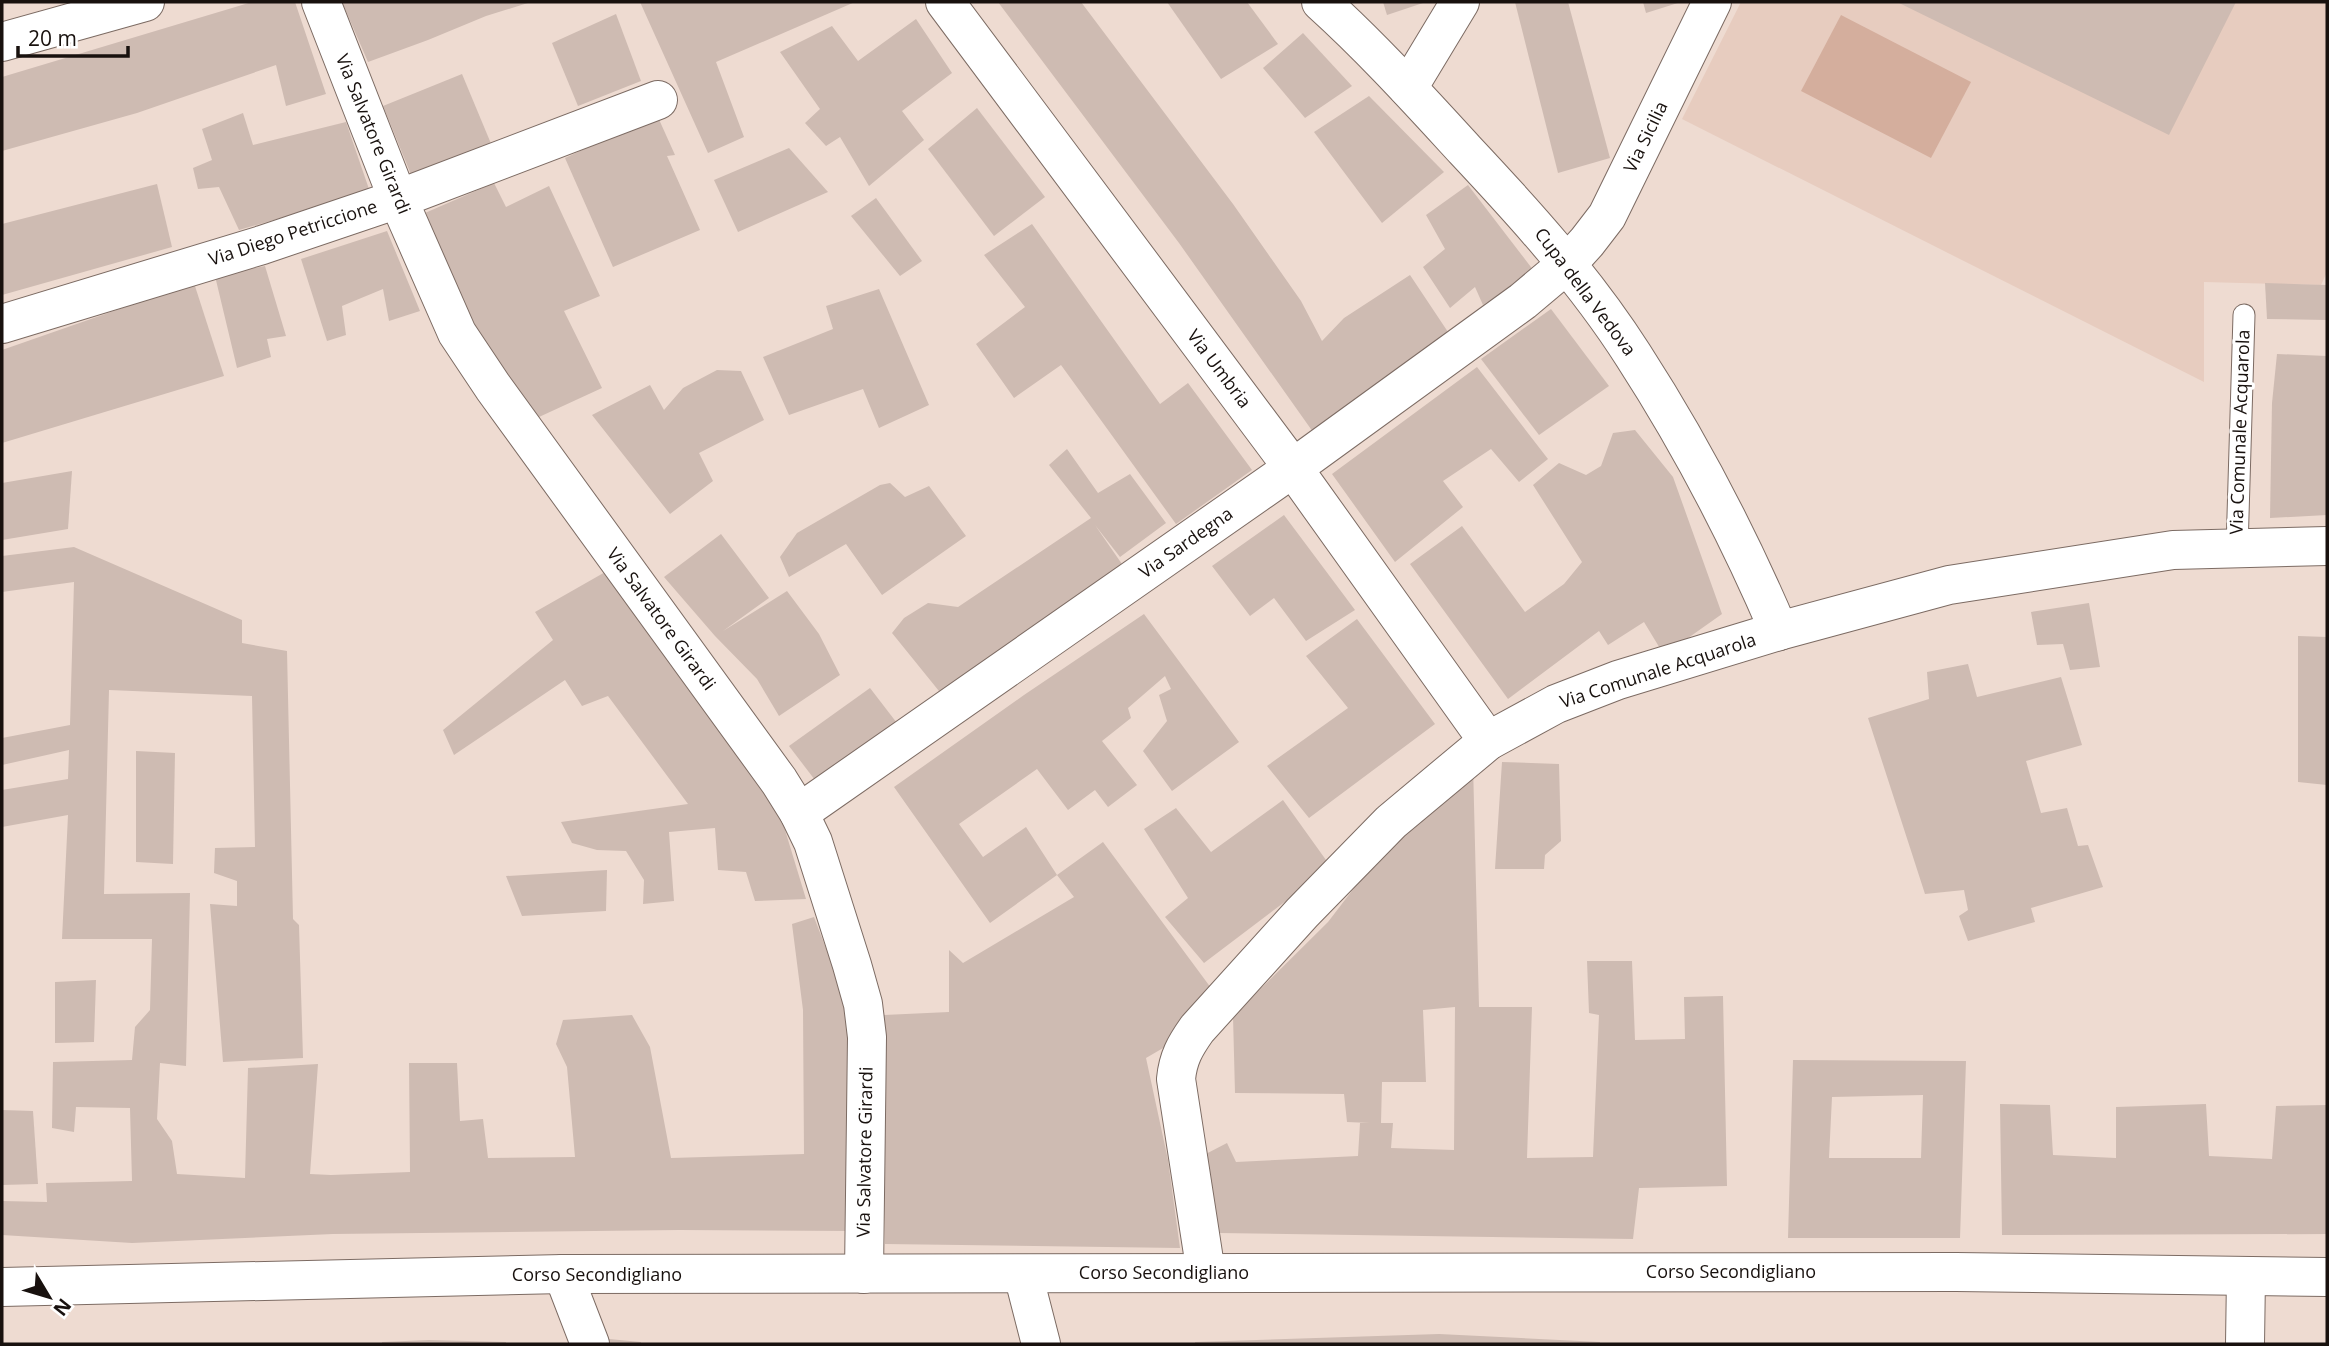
<svg xmlns="http://www.w3.org/2000/svg" width="2329" height="1346" font-family="'Open Sans',sans-serif">
	<style>
		.built { fill: #e7ccbf }
		.green { fill: #d4ae9d }
		.building { fill: #cebbb2; fill-rule: evenodd }
		.lines { fill: none; stroke-linecap: round; stroke-linejoin: round }
		.lane-casing { stroke: #7c6b63; stroke-width: 23 }
		.street-casing { stroke: #7c6b63; stroke-width: 40 }
		.secondary-casing { stroke: #7c6b63; stroke-width: 40 }
		.lane { stroke: #fff; stroke-width: 21 }
		.street { stroke: #fff; stroke-width: 38 }
		.secondary { stroke: #fff; stroke-width: 38 }
		.labels { text-anchor: middle; stroke-width: 6; stroke-linejoin: round; paint-order: stroke }
		.street-label { font-size: 18px; fill: #18110e; stroke: #fff }
	</style>
	<rect width="100%" height="100%" fill="#eedbd1"/>
	<polygon class="built" points="1741,2 2327,2 2327,272 2321,285 2204,282 2204,382 1682,119"/>
	<polygon class="green" points="1841,15 1971,82 1931,158 1801,91"/>
	<g class="building">
		<polygon points="252,2 295,2 326,94 286,106 276,65 137,113 2,151 2,77"/>
		<polygon points="342,2 531,2 486,16 428,40 368,62"/>
		<polygon points="640,2 855,2 716,62 744,137 708,153"/>
		<polygon points="998,2 1081,2 1233,204 1301,301 1322,341 1344,318 1410,275 1450,335 1313,432 1179,243"/>
		<polygon points="1167,2 1247,2 1278,44 1221,79"/>
		<polygon points="1383,2 1426,2 1387,15"/>
		<polygon points="1515,2 1568,2 1610,158 1558,173"/>
		<polygon points="1643,2 1681,2 1646,13"/>
		<polygon points="1897,2 2236,2 2169,135"/>
		<polygon points="616,14 641,81 578,106 552,43"/>
		<polygon points="916,19 952,73 902,111 924,140 869,186 840,137 826,146 805,123 820,109 780,52 832,26 858,61"/>
		<polygon points="1303,33 1352,86 1305,118 1263,68"/>
		<polygon points="462,74 492,146 412,177 383,106"/>
		<polygon points="1369,96 1444,172 1382,223 1314,132"/>
		<polygon points="977,108 1045,197 994,236 928,149"/>
		<polygon points="243,113 253,145 346,122 370,192 239,230 219,187 198,189 193,168 212,160 202,129"/>
		<polygon points="657,115 675,155 667,156 700,230 613,267 565,158"/>
		<polygon points="789,148 828,192 738,232 714,180"/>
		<polygon points="494,183 506,207 549,186 600,296 564,311 602,388 539,417 491,352 454,294 418,216"/>
		<polygon points="157,184 172,247 2,295 2,224"/>
		<polygon points="1468,185 1534,271 1483,305 1475,287 1450,308 1423,267 1445,249 1426,215"/>
		<polygon points="876,198 922,261 900,276 851,216"/>
		<polygon points="1032,224 1160,404 1188,383 1252,470 1176,524 1061,365 1014,398 976,344 1025,307 984,255"/>
		<polygon points="387,231 420,311 389,321 383,289 342,306 346,335 327,341 301,259"/>
		<polygon points="265,266 286,336 267,339 271,357 237,368 215,276"/>
		<polygon points="194,283 224,376 2,443 2,350"/>
		<polygon points="2265,283 2327,285 2327,320 2267,319"/>
		<polygon points="879,289 929,405 879,428 863,389 789,415 763,357 833,329 826,306"/>
		<polygon points="1551,309 1609,386 1539,435 1481,359"/>
		<polygon points="2277,354 2327,356 2327,515 2270,518 2272,403"/>
		<polygon points="1477,367 1548,459 1519,482 1491,449 1443,481 1463,507 1395,562 1332,474"/>
		<polygon points="717,370 741,371 764,420 699,453 713,481 670,514 592,415 650,385 664,410 683,388"/>
		<polygon points="1635,430 1673,477 1722,614 1664,655 1644,622 1608,645 1599,631 1508,699 1410,564 1462,526 1525,612 1564,584 1582,562 1533,485 1559,463 1586,475 1601,466 1613,433"/>
		<polygon points="1067,449 1098,493 1130,474 1166,523 1120,557 1095,525 1124,567 943,696 892,633 904,618 928,603 958,607 1091,518 1049,465"/>
		<polygon points="72,471 68,529 2,540 2,483"/>
		<polygon points="890,483 905,497 929,486 966,536 882,595 846,544 789,577 780,557 797,533 880,485"/>
		<polygon points="1284,515 1355,610 1306,641 1274,598 1250,616 1212,566"/>
		<polygon points="721,534 769,598 723,631 787,591 819,634 840,675 779,716 757,679 715,636 664,577"/>
		<polygon points="74,547 242,620 242,643 287,651 293,919 299,925 303,1058 223,1062 210,904 237,906 237,881 214,873 215,848 255,847 252,696 109,690 104,894 190,893 186,1066 160,1063 157,1119 172,1141 177,1174 245,1178 248,1068 318,1064 310,1174 331,1175 410,1172 409,1063 457,1063 460,1121 483,1119 488,1158 575,1157 567,1067 556,1044 563,1020 632,1015 650,1047 671,1158 804,1154 803,1010 792,924 814,917 850,1011 853,1231 679,1230 333,1234 132,1243 2,1235 2,1201 47,1202 46,1183 132,1181 130,1108 76,1107 74,1132 52,1128 53,1062 132,1060 135,1027 150,1010 152,939 62,939 68,815 2,827 2,790 68,779 69,750 2,765 2,738 70,725 74,582 2,592 2,556"/>
		<polygon points="607,571 775,797 806,899 755,901 746,872 718,870 715,828 669,832 674,901 643,904 644,880 626,851 597,850 572,843 561,822 688,804 608,696 582,706 565,680 454,755 443,730 553,640 535,612"/>
		<polygon points="2089,603 2100,667 2070,670 2063,644 2037,645 2031,612"/>
		<polygon points="1144,614 1239,742 1172,791 1143,751 1167,721 1159,695 1171,689 1165,676 1128,708 1131,718 1102,741 1137,785 1108,807 1095,790 1068,810 1037,769 959,824 983,857 1026,827 1057,875 990,923 894,787 1024,695"/>
		<polygon points="1357,619 1435,724 1309,818 1267,766 1348,708 1306,656"/>
		<polygon points="2298,636 2327,637 2327,785 2298,782"/>
		<polygon points="1968,664 1977,697 2061,677 2082,745 2026,761 2041,813 2067,808 2078,846 2088,845 2103,887 2031,908 2035,922 1968,941 1959,916 1968,910 1964,890 1925,894 1868,718 1929,699 1927,672"/>
		<polygon points="870,688 900,727 818,784 789,746"/>
		<polygon points="136,751 175,753 173,864 136,862"/>
		<polygon points="1502,762 1559,764 1561,841 1545,855 1544,869 1495,869"/>
		<path d="M1473,764L1479,1007H1532L1527,1158L1593,1157L1599,1015L1589,1013L1587,961H1632L1635,1040L1685,1039L1684,997L1723,996L1727,1186L1639,1188L1633,1239L1219,1233L1200,1157L1227,1143L1236,1162L1358,1156L1360,1123H1370L1347,1122L1344,1094L1235,1093L1233,1016L1328,922L1371,866ZM1455,1007L1454,1150L1391,1148L1393,1123H1381L1382,1082H1426L1423,1010Z"/>
		<polygon points="1283,800 1331,867 1204,963 1165,917 1188,898 1144,829 1176,808 1211,852"/>
		<polygon points="1103,842 1214,992 1170,1044 1146,1058 1168,1160 1180,1248 885,1244 884,1015 949,1012 949,950 963,963 1074,897 1057,875"/>
		<polygon points="607,870 606,911 522,916 506,876"/>
		<polygon points="96,980 94,1042 55,1043 55,982"/>
		<path d="M1793,1060L1966,1061L1960,1238H1788ZM1923,1095L1921,1158H1829L1832,1097Z"/>
		<polygon points="2000,1104 2050,1105 2053,1155 2116,1158 2116,1107 2206,1104 2209,1156 2272,1159 2276,1106 2327,1105 2327,1234 2002,1235"/>
		<polygon points="2,1110 33,1111 38,1184 2,1185"/>
		<polygon points="1439,1334 1600,1342 1600,1344 1195,1344 1195,1342"/>
		<polygon points="598,1338 641,1342 641,1344 600,1344"/>
		<polygon points="429,1340 506,1342 506,1344 382,1344 382,1342"/>
	</g>
	<g class="lines">
		<defs>
			<polyline id="lane" points="2237,549 2244,315"/>
			<g id="street">
				<polyline points="321,2 398,199 457,333 493,387 779,781 799,813 813,842 852,965 863,1004 867,1037 864,1274"/>
				<polyline points="945,2 1293,468 1488,741"/>
				<path d="M1321,2C1372,48 1419,100 1465,150C1526,215 1585,280 1633,355C1690,443 1738,535 1779,631"/>
				<polyline points="2,42 145,2"/>
				<polyline points="1408,88 1460,2"/>
				<polyline points="2,324 262,245 398,199 658,100"/>
				<polyline points="799,813 1293,468 1523,301 1567,264 1587,242 1607,216 1712,2"/>
				<path d="M1206,1273L1176,1079C1178,1058 1185,1046 1197,1029L1302,913L1391,822L1488,741L1556,704L1618,680L1779,631L1949,585L2173,550L2327,546"/>
				<polyline points="563,1274 590,1344"/>
				<polyline points="1023,1274 1041,1344"/>
				<polyline points="2245,1344 2246,1276"/>
			</g>
			<polyline id="secondary" points="2,1287 563,1274 1956,1272 2327,1277"/>
		</defs>
		<use href="#lane" class="lane-casing"/>
		<use href="#street" class="street-casing"/>
		<use href="#secondary" class="secondary-casing"/>
		<use href="#lane" class="lane"/>
		<use href="#street" class="street"/>
		<use href="#secondary" class="secondary"/>
	</g>
	<g class="labels">
		<g class="street-label">
			<text transform="translate(373 134) rotate(68)" y="6">Via Salvatore Girardi</text>
			<text transform="translate(1646 137) rotate(-64)" y="6">Via Sicilia</text>
			<text transform="translate(293 233) rotate(-18)" y="6">Via Diego Petriccione</text>
			<text transform="translate(1585 292) rotate(53)" y="6">Cupa della Vedova</text>
			<text transform="translate(1219 369) rotate(53)" y="6">Via Umbria</text>
			<text transform="translate(2240 432) rotate(-88)" y="6">Via Comunale Acquarola</text>
			<text transform="translate(1186 543) rotate(-35)" y="6">Via Sardegna</text>
			<text transform="translate(661 619) rotate(54)" y="6">Via Salvatore Girardi</text>
			<text transform="translate(1658 671) rotate(-18)" y="6">Via Comunale Acquarola</text>
			<text transform="translate(865 1152) rotate(-89)" y="6">Via Salvatore Girardi</text>
			<text x="1731" y="1278">Corso Secondigliano</text>
			<text x="1164" y="1279">Corso Secondigliano</text>
			<text x="597" y="1281">Corso Secondigliano</text>
		</g>
	</g>
	<rect width="2329" height="1346" fill="none" stroke="#18110e" stroke-width="7"/>
	<g transform="translate(49 1297) rotate(128)" stroke="#ffffff" stroke-width="5" paint-order="stroke">
	<path d="M0-5L12 26L0 18L-12 26Z" fill="#18110e"/>
	<text y="-10" font-size="19" font-weight="bold" text-anchor="middle" fill="#18110e">N</text>
	</g>
	<path d="M18 46v10h110v-10" fill="none" stroke="#18110e" stroke-width="3.5"/>
	<text x="28" y="46" font-size="21" fill="#18110e" stroke="#ffffff" stroke-width="5" paint-order="stroke">20 m</text>
</svg>
